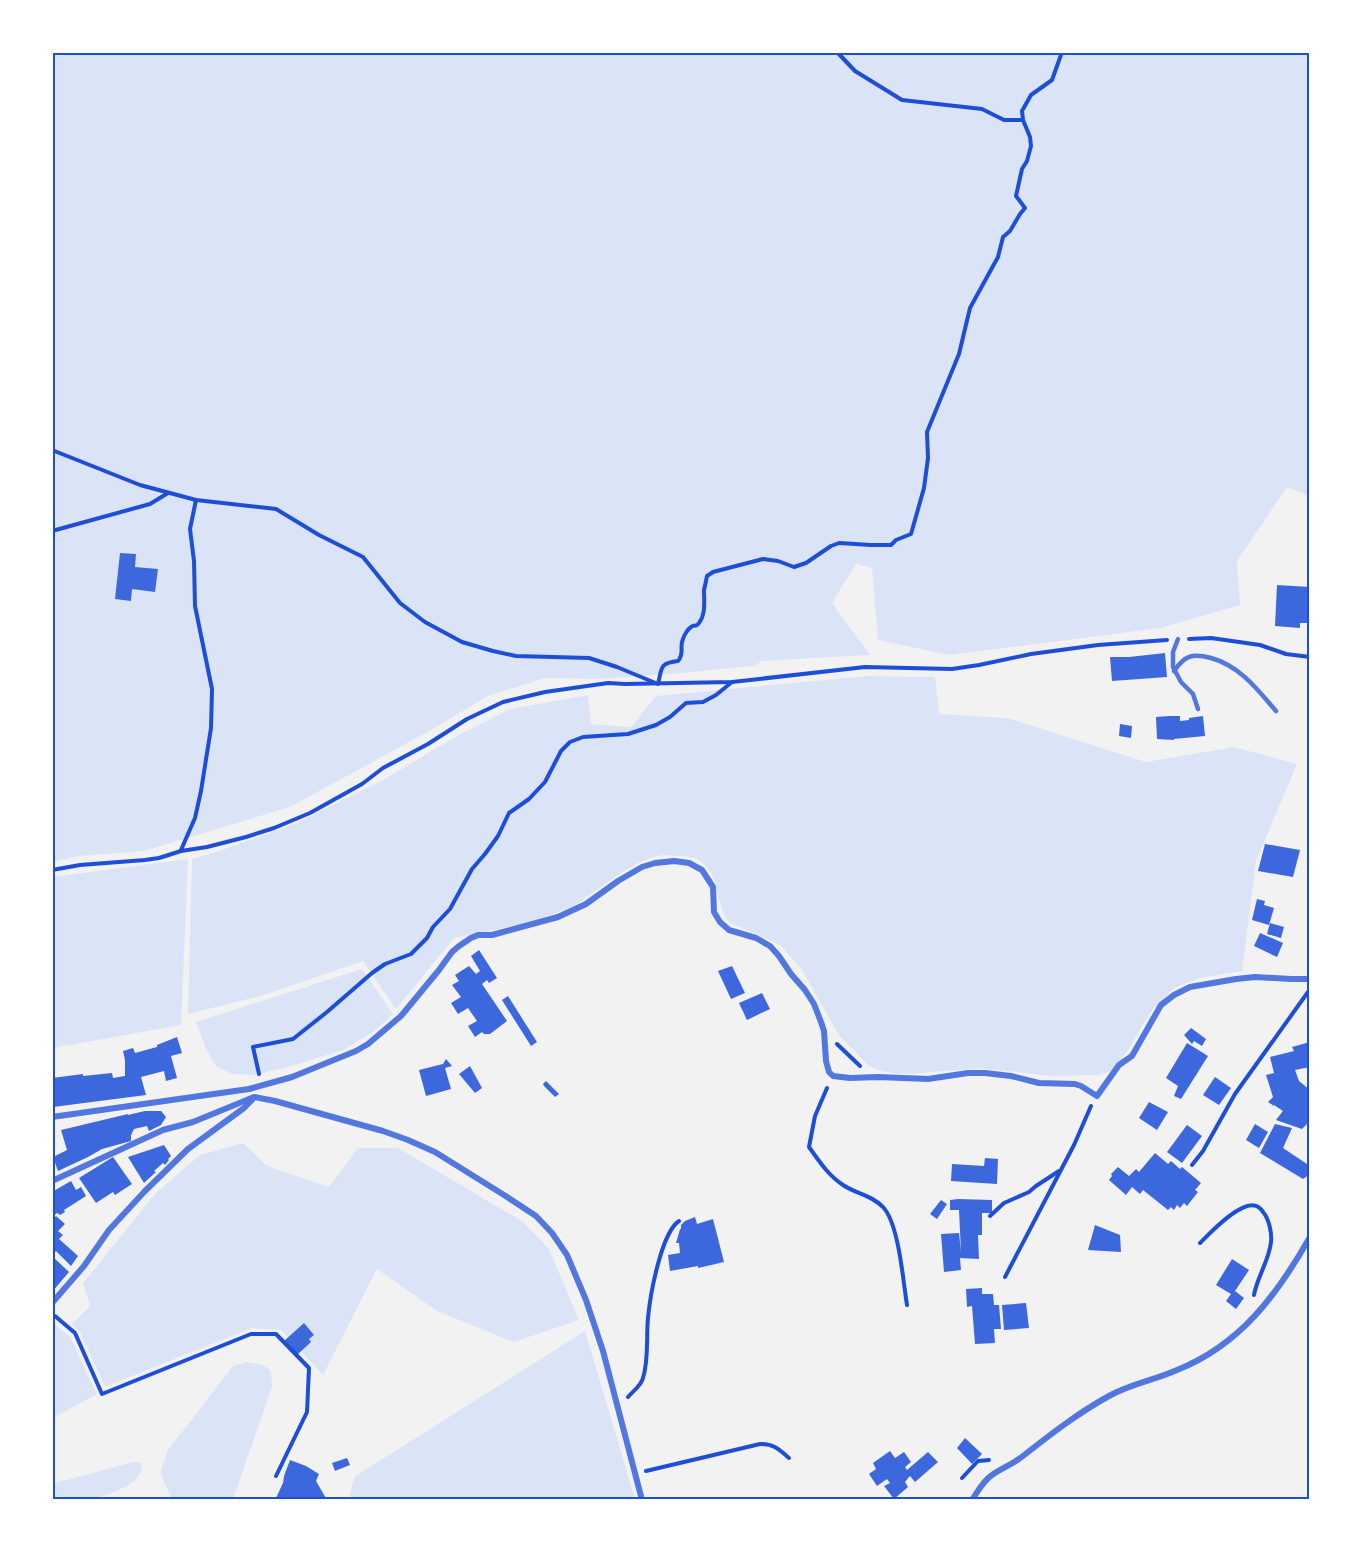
<svg xmlns="http://www.w3.org/2000/svg" width="1362" height="1552" font-family="Mulish,sans-serif">
	<style>
		.green { fill: #dbe4f7 }
		.building { fill: #3d67dc }
		.lines { fill: none; stroke-linecap: round; stroke-linejoin: round }
		.path { stroke: #1d4ed8; stroke-width: 4 }
		.service { stroke: #5277de; stroke-width: 4.5 }
		.minor { stroke: #5277de; stroke-width: 6 }
		.neatline { fill: none; stroke: #1d4ed8; stroke-width: 2 }
	</style>
	<rect width="100%" height="100%" fill="#f2f2f2"/>
	<g class="green">
		<polygon points="53,53 1309,53 1309,496 1287,487 1237,561 1240,605 1160,628 949,655 878,640 872,568 856,564 832,603 870,655 762,661 754,666 670,674 597,679 545,678 488,696 431,730 290,807 144,851 79,856 53,862"/>
		<path d="M867,676L935,677L939,714L1007,718L1146,762L1234,747L1297,764L1256,861L1242,971L1199,978L1174,988L1153,1009L1143,1024L1129,1049L1115,1067L1109,1072L1099,1075L1051,1076L979,1068L909,1074L893,1073L878,1070L868,1065L838,1034L801,968L780,945L729,922C712,901 725,877 697,859C692,856 685,857 679,856C674,856 669,855 665,855C639,857 613,879 592,893C585,898 577,905 569,908C532,923 493,931 454,938L396,1009L363,961L264,995L188,1014L192,859L216,852L297,823L383,780L457,736L510,709L588,695L591,724L631,727L656,696Z"/>
		<polygon points="188,859 181,1025 53,1048 53,877"/>
		<polygon points="362,969 393,1014 373,1032 343,1050 288,1067 253,1075 232,1074 216,1066 206,1049 196,1022"/>
		<polygon points="243,1143 267,1166 329,1187 358,1148 398,1148 522,1221 549,1249 579,1320 514,1342 437,1311 377,1269 323,1375 281,1330 252,1328 105,1387 80,1332 72,1324 90,1306 83,1283 155,1194 200,1155"/>
		<polygon points="53,1323 70,1337 97,1394 53,1418"/>
		<polygon points="585,1331 635,1499 349,1499 354,1477"/>
		<polygon points="247,1362 263,1365 271,1371 272,1387 233,1499 172,1499 160,1473 168,1450 233,1366"/>
		<path d="M133,1462L142,1463C142,1468 141,1473 138,1477C130,1488 100,1498 86,1500C75,1500 64,1500 53,1499V1483L67,1480Z"/>
	</g>
	<g class="building">
		<polygon points="120,553 136,554 135,567 158,569 155,592 132,589 131,601 115,599"/>
		<polygon points="1277,585 1310,587 1310,623 1300,623 1300,628 1275,626"/>
		<polygon points="1165,653 1167,677 1112,681 1110,657 1129,657"/>
		<polygon points="1169,716 1180,716 1180,721 1189,720 1189,718 1203,716 1205,736 1174,739 1174,740 1157,739 1156,717"/>
		<polygon points="1120,724 1132,726 1131,738 1119,736"/>
		<polygon points="1265,844 1300,850 1293,877 1258,871"/>
		<polygon points="1257,899 1265,901 1264,905 1274,908 1269,925 1252,920"/>
		<polygon points="1270,923 1284,927 1281,938 1267,934"/>
		<polygon points="1260,933 1283,943 1277,957 1254,946"/>
		<polygon points="479,950 497,978 489,983 487,980 482,984 507,1021 490,1034 484,1034 482,1032 475,1037 468,1026 477,1021 468,1008 458,1014 451,1003 461,997 452,985 459,981 455,975 469,966 476,974 480,971 471,956"/>
		<polygon points="732,966 745,993 731,999 718,971"/>
		<polygon points="762,993 770,1009 747,1020 739,1003"/>
		<polygon points="508,996 537,1042 531,1046 502,1000"/>
		<polygon points="1191,1028 1206,1039 1202,1046 1194,1041 1192,1044 1184,1035"/>
		<polygon points="177,1037 182,1053 171,1056 177,1078 166,1081 164,1071 141,1077 146,1095 53,1107 52,1078 83,1074 83,1076 112,1073 113,1078 125,1076 125,1060 123,1051 133,1048 135,1053 157,1047 157,1045"/>
		<polygon points="1310,1042 1310,1067 1295,1070 1299,1081 1310,1090 1310,1116 1308,1118 1310,1121 1302,1129 1276,1120 1283,1111 1274,1105 1274,1106 1268,1102 1273,1097 1266,1075 1274,1073 1270,1057 1294,1051 1292,1047"/>
		<polygon points="1187,1043 1208,1056 1181,1099 1174,1096 1178,1086 1166,1078"/>
		<polygon points="446,1059 452,1066 445,1068 451,1089 426,1096 419,1070 443,1064"/>
		<polygon points="470,1066 482,1088 475,1093 459,1074"/>
		<polygon points="1215,1077 1231,1088 1219,1105 1203,1095"/>
		<polygon points="546,1081 559,1094 555,1097 544,1086 543,1084"/>
		<polygon points="1149,1102 1168,1112 1157,1130 1139,1118"/>
		<polygon points="145,1111 161,1111 166,1117 161,1125 149,1131 147,1126 134,1129 131,1135 131,1141 102,1149 88,1157 58,1171 53,1157 67,1150 61,1130 128,1114 128,1115"/>
		<polygon points="1255,1124 1268,1132 1259,1148 1246,1140"/>
		<polygon points="1275,1124 1292,1128 1283,1148 1310,1166 1310,1174 1303,1179 1260,1153"/>
		<polygon points="1187,1125 1202,1136 1182,1163 1167,1152"/>
		<polygon points="164,1145 171,1156 168,1159 169,1160 165,1165 163,1163 154,1171 156,1172 144,1183 128,1157"/>
		<polygon points="1155,1153 1168,1164 1171,1161 1180,1169 1182,1167 1201,1183 1195,1190 1198,1192 1187,1206 1184,1203 1180,1208 1177,1205 1174,1210 1171,1207 1168,1210 1143,1190 1140,1194 1132,1187 1126,1195 1109,1180 1112,1176 1111,1174 1118,1167 1129,1176 1136,1169 1139,1172"/>
		<polygon points="113,1157 132,1184 115,1195 113,1192 96,1203 79,1178"/>
		<polygon points="985,1158 998,1159 997,1184 951,1181 952,1164 984,1166"/>
		<polygon points="71,1181 76,1190 81,1187 86,1196 64,1210 65,1212 60,1215 57,1213 52,1217 52,1192"/>
		<polygon points="958,1199 992,1200 992,1213 982,1213 982,1235 978,1235 979,1259 960,1258 961,1270 944,1272 941,1234 959,1233 961,1252 959,1210 950,1210 950,1200"/>
		<polygon points="941,1200 947,1204 937,1219 930,1214"/>
		<polygon points="56,1216 65,1224 58,1231 63,1235 59,1239 78,1256 71,1266 56,1251 54,1253 52,1253 52,1221"/>
		<polygon points="695,1217 697,1224 713,1219 724,1262 707,1266 698,1268 698,1266 670,1271 668,1255 680,1253 679,1243 676,1243 680,1229 681,1229 681,1225 685,1221"/>
		<polygon points="1095,1225 1120,1235 1121,1252 1088,1250"/>
		<polygon points="52,1256 69,1272 52,1292"/>
		<polygon points="1232,1259 1249,1270 1235,1291 1244,1298 1236,1309 1226,1301 1231,1294 1216,1285"/>
		<polygon points="982,1288 982,1294 993,1294 994,1305 999,1305 1001,1329 994,1329 995,1343 975,1344 972,1306 967,1307 966,1289"/>
		<polygon points="1026,1303 1029,1328 1004,1330 1002,1305"/>
		<polygon points="304,1323 314,1335 309,1339 311,1342 297,1355 284,1341"/>
		<polygon points="965,1438 982,1454 972,1464 957,1448"/>
		<polygon points="890,1451 895,1458 904,1452 911,1462 905,1467 907,1470 928,1452 938,1462 915,1482 910,1476 909,1477 905,1482 908,1487 894,1499 884,1486 890,1483 887,1479 877,1486 869,1474 876,1469 873,1463"/>
		<polygon points="347,1458 350,1465 335,1471 332,1463"/>
		<polygon points="290,1460 306,1466 319,1474 316,1481 327,1500 278,1500 276,1498 283,1483 284,1476"/>
	</g>
	<g class="lines">
		<g class="path">
			<polyline points="837,52 855,71 902,100 982,109 1004,120 1023,120"/>
			<path d="M52,450L140,485L196,500L276,509L319,535L363,557L400,603L425,622L462,642L493,651L516,656L589,658L617,667L658,684C662,668 659,663 678,661C685,653 679,647 683,639C684,635 688,629 691,627C697,623 694,629 699,623C706,614 704,601 704,590C705,586 706,581 707,576L713,572L763,559L778,561L794,567L806,563L831,546L839,543L871,545H891L896,540L911,534L924,488L928,458L927,432L959,354L970,308L998,257L1003,237L1010,231L1020,214L1025,208L1016,196L1022,169L1027,161L1031,146L1030,137L1023,120L1022,111L1031,95L1052,80L1062,52"/>
			<polyline points="52,531 150,504 168,493"/>
			<polyline points="1189,639 1211,638 1260,645 1286,654 1310,657"/>
			<polyline points="181,850 195,818 201,791 211,728 212,689 195,606 194,561 190,529 196,500"/>
			<polyline points="52,870 80,865 145,860 159,858 181,851 207,847 246,837 274,828 310,813 362,784 383,768 428,744 467,719 503,702 545,692 608,683 625,684 732,682 865,667 952,669 979,665 1031,654 1098,645 1167,640"/>
			<polyline points="837,1044 860,1066"/>
			<polyline points="259,1074 253,1047 293,1039 327,1012 372,973 385,964 411,954 427,938 433,927 450,909 472,869 485,854 498,836 509,813 529,799 545,782 561,751 570,742 583,737 628,734 656,725 670,717 686,703 703,702 716,695 732,682"/>
			<path d="M827,1088L815,1116L809,1147C819,1161 828,1175 843,1185C856,1194 870,1194 883,1207C899,1224 903,1281 907,1305"/>
			<polyline points="1192,1165 1203,1151 1235,1094 1308,992"/>
			<polyline points="990,1216 1004,1203 1029,1192 1036,1186 1059,1171"/>
			<path d="M1200,1243C1210,1233 1241,1200 1256,1206C1258,1206 1262,1210 1263,1212C1269,1219 1272,1233 1271,1242C1269,1261 1257,1277 1254,1295"/>
			<polyline points="1005,1277 1074,1145 1091,1106"/>
			<polyline points="55,1316 75,1333 102,1394 251,1334 276,1334 309,1368 307,1412 276,1476"/>
			<path d="M628,1397C633,1391 641,1386 643,1378C649,1359 646,1338 648,1318C650,1296 661,1233 679,1221"/>
			<path d="M646,1471L760,1444C773,1443 780,1450 789,1458"/>
			<polyline points="962,1478 978,1461 989,1460"/>
		</g>
		<g class="service">
			<polyline points="1178,639 1173,652 1173,667 1181,682 1193,694 1198,709"/>
			<path d="M1174,671C1185,655 1193,653 1211,658C1240,666 1257,689 1276,711"/>
		</g>
		<g class="minor">
			<polyline points="52,1117 249,1089 292,1077 356,1051 368,1044 401,1016 439,970 452,952 459,946 471,938 478,935 492,935 558,917 586,904 618,881 642,867 655,863 674,861 689,863 702,870 713,887 714,912 720,922 729,930 756,938 770,946 779,956 791,974 805,990 814,1004 821,1022 824,1031 826,1061 829,1072 833,1076 850,1078 878,1077 928,1079 968,1073 985,1073 1011,1076 1039,1083 1075,1084 1081,1086 1097,1096 1119,1065 1132,1056 1161,1005 1174,995 1190,987 1236,979 1255,977 1291,979 1310,979"/>
			<polyline points="52,1181 163,1130 193,1122 254,1097 275,1101 383,1131 408,1140 435,1152 504,1195 536,1216 552,1233 567,1255 586,1300 603,1351 642,1500"/>
			<polyline points="52,1303 84,1266 109,1230 145,1191 188,1149 244,1108 252,1100"/>
			<path d="M972,1500C978,1491 983,1481 992,1475C1002,1468 1013,1464 1023,1456C1051,1434 1078,1413 1109,1396C1130,1384 1155,1380 1177,1370C1240,1345 1277,1295 1310,1237"/>
		</g>
	</g>
	<rect width="1362" height="1552" fill="none" stroke="#ffffff" stroke-width="108"/>
	<rect x="54" y="54" width="1254" height="1444" class="neatline"/>
</svg>
